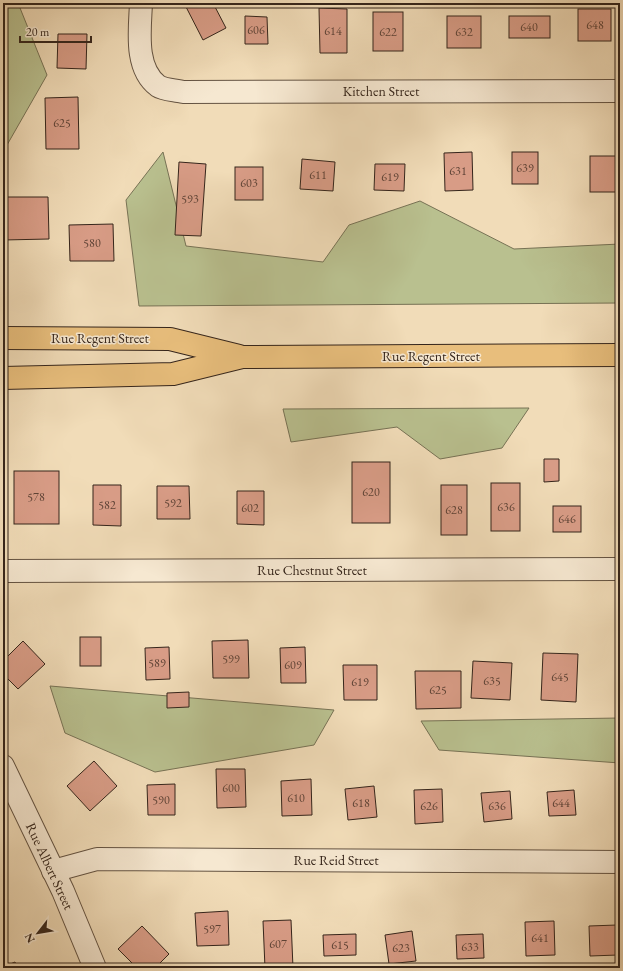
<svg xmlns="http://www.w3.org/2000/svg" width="623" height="971" font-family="'EB Garamond',serif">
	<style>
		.green { fill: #b9c08f; stroke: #777255 }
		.building { fill: #d89c86; stroke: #35251b }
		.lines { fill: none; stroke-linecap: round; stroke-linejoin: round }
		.minor-casing { stroke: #645342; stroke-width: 24 }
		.major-casing { stroke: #35251b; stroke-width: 24 }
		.minor { stroke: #f6e8d1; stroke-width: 22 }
		.major { stroke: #e8be7c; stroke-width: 22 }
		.labels { text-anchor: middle; stroke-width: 3; stroke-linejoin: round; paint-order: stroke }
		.number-label { font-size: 12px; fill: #5e4336 }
		.street-label { font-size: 14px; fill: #35251b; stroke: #f6e8d1 }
	</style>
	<rect width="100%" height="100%" fill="#f1dcb8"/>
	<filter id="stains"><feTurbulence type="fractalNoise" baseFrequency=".005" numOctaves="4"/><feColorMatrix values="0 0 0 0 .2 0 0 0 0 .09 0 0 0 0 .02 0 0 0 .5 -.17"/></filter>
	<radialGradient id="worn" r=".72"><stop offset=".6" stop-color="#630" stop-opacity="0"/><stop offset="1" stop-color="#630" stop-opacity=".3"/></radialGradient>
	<g class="green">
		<polygon points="3,3 18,3 47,75 3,152"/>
		<polygon points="163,152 186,246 323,262 349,225 420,201 514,249 620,244 620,303 139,306 126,200"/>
		<polygon points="529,408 502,448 440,459 397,427 291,442 283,409"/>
		<polygon points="50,686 334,710 314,745 155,772 65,733"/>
		<polygon points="620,718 620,763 439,750 421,721"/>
	</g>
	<g class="building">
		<polygon points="184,3 213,3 226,28 203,40"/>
		<polygon points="319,8 347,9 347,53 320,53"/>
		<rect x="578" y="9" width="33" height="32"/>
		<rect x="373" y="12" width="30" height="39"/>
		<polygon points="245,16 267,17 268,44 245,44"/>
		<rect x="447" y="16" width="34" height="32"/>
		<rect x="509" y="16" width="41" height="22"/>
		<polygon points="58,34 87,34 86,69 57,68"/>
		<polygon points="78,97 79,149 46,149 45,98"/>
		<polygon points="472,152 473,190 445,191 444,153"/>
		<rect x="512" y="152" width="26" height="32"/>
		<rect x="590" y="156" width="26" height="36"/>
		<polygon points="302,159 335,162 333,191 300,189"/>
		<polygon points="179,162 206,164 201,236 175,235"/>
		<polygon points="375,164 405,164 404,191 374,190"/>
		<rect x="235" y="167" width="28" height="33"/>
		<polygon points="3,197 48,197 49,239 3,240"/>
		<polygon points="113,224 114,261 70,261 69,225"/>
		<polygon points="544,459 559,459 559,481 544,482"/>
		<rect x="352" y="462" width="38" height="61"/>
		<rect x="14" y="471" width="45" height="53"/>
		<rect x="491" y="483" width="29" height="48"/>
		<polygon points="93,485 121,485 121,526 93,525"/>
		<rect x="441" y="485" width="26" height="50"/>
		<polygon points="157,486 189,486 190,519 157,519"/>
		<polygon points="237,491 264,491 264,525 237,524"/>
		<polygon points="619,491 620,491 620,539 618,539"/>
		<rect x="553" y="506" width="28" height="26"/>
		<rect x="80" y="637" width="21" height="29"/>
		<polygon points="248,640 249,678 213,678 212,641"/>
		<polygon points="23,641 45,664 18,689 3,674 3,661"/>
		<polygon points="169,647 170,679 146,680 145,648"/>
		<polygon points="305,647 306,683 281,683 280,648"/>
		<polygon points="543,653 578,654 576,702 541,700"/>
		<polygon points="473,661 512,663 510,700 471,698"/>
		<polygon points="343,665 377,665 377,700 344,700"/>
		<polygon points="415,671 461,671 461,708 416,709"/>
		<polygon points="189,692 189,707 167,708 167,693"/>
		<polygon points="94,761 117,786 90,811 67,786"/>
		<polygon points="216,769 245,769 246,807 217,808"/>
		<polygon points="311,779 312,815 282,816 281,781"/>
		<polygon points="175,784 175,815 148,815 147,785"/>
		<polygon points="374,786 377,817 348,820 345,789"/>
		<polygon points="442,789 443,822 415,824 414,790"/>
		<polygon points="574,790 576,815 549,816 547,792"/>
		<polygon points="510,791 512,819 484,822 481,793"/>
		<polygon points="228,911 229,945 197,946 195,913"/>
		<polygon points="291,920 293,968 265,968 263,921"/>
		<polygon points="554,921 555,955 526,956 525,922"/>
		<polygon points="617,925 618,955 590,956 589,926"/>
		<polygon points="142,926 169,954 155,968 137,968 118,949"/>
		<polygon points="412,931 416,961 389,964 385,935"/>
		<polygon points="356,934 356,955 324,956 323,935"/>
		<polygon points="483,934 484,958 457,959 456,935"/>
		<polygon points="15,962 18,968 3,968 3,967"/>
	</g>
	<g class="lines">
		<defs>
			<g id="minor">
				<path d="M141,3C140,29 134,68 158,86C164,90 176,90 183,92L620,91"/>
				<polyline points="3,571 620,569"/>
				<polyline points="3,766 63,891 95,968"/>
				<polyline points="53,871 97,859 620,862"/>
			</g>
			<g id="major">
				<polyline points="3,338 170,339 239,356"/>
				<polyline points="3,378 173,374 242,357 620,355"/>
			</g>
		</defs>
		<use href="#minor" class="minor-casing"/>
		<use href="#major" class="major-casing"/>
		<use href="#minor" class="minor"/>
		<use href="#major" class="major"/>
	</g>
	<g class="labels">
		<g class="number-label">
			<text x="595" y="29">648</text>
			<text x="529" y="31">640</text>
			<text x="256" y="34">606</text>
			<text x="333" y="35">614</text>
			<text x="388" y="36">622</text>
			<text x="464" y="36">632</text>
			<text x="62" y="127">625</text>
			<text x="525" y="172">639</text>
			<text x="458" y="175">631</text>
			<text x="318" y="179">611</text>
			<text x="390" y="181">619</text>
			<text x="249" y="187">603</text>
			<text x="190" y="203">593</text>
			<text x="92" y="247">580</text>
			<text x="371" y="496">620</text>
			<text x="36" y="501">578</text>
			<text x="173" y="507">592</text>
			<text x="107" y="509">582</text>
			<text x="506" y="511">636</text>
			<text x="250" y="512">602</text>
			<text x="454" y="514">628</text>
			<text x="567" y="523">646</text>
			<text x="231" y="663">599</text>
			<text x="157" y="667">589</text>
			<text x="293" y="669">609</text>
			<text x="560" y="681">645</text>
			<text x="492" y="685">635</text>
			<text x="360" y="686">619</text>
			<text x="438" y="694">625</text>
			<text x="231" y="792">600</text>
			<text x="296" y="802">610</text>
			<text x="161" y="804">590</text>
			<text x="361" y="807">618</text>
			<text x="561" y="807">644</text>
			<text x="429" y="810">626</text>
			<text x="497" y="810">636</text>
			<text x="212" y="933">597</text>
			<text x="540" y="942">641</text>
			<text x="278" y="948">607</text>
			<text x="340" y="949">615</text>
			<text x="470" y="951">633</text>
			<text x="401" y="952">623</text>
		</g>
		<g class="street-label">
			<text x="381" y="96">Kitchen Street</text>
			<text x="100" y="343">Rue Regent Street</text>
			<text x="431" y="361">Rue Regent Street</text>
			<text x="312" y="575">Rue Chestnut Street</text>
			<text x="336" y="865">Rue Reid Street</text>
			<text transform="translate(50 866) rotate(65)" y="5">Rue Albert Street</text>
		</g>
	</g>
	<rect width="623" height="971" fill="none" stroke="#f1dcb8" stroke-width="16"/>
	<rect x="4" y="4" width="615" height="963" fill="none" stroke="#35251b" stroke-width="2"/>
	<rect x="8" y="8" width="607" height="955" fill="none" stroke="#35251b"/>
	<g transform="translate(38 933) rotate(239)" stroke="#f6e8d1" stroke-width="3" paint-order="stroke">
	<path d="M0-3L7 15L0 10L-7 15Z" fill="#35251b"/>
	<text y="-6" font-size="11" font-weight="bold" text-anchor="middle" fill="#35251b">N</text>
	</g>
	<path d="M20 36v6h71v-6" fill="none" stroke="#35251b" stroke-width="2"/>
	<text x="26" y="36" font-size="12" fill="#35251b" stroke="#f6e8d1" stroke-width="3" paint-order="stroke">20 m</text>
	<rect width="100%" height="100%" filter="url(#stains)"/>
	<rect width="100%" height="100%" fill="url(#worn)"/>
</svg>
